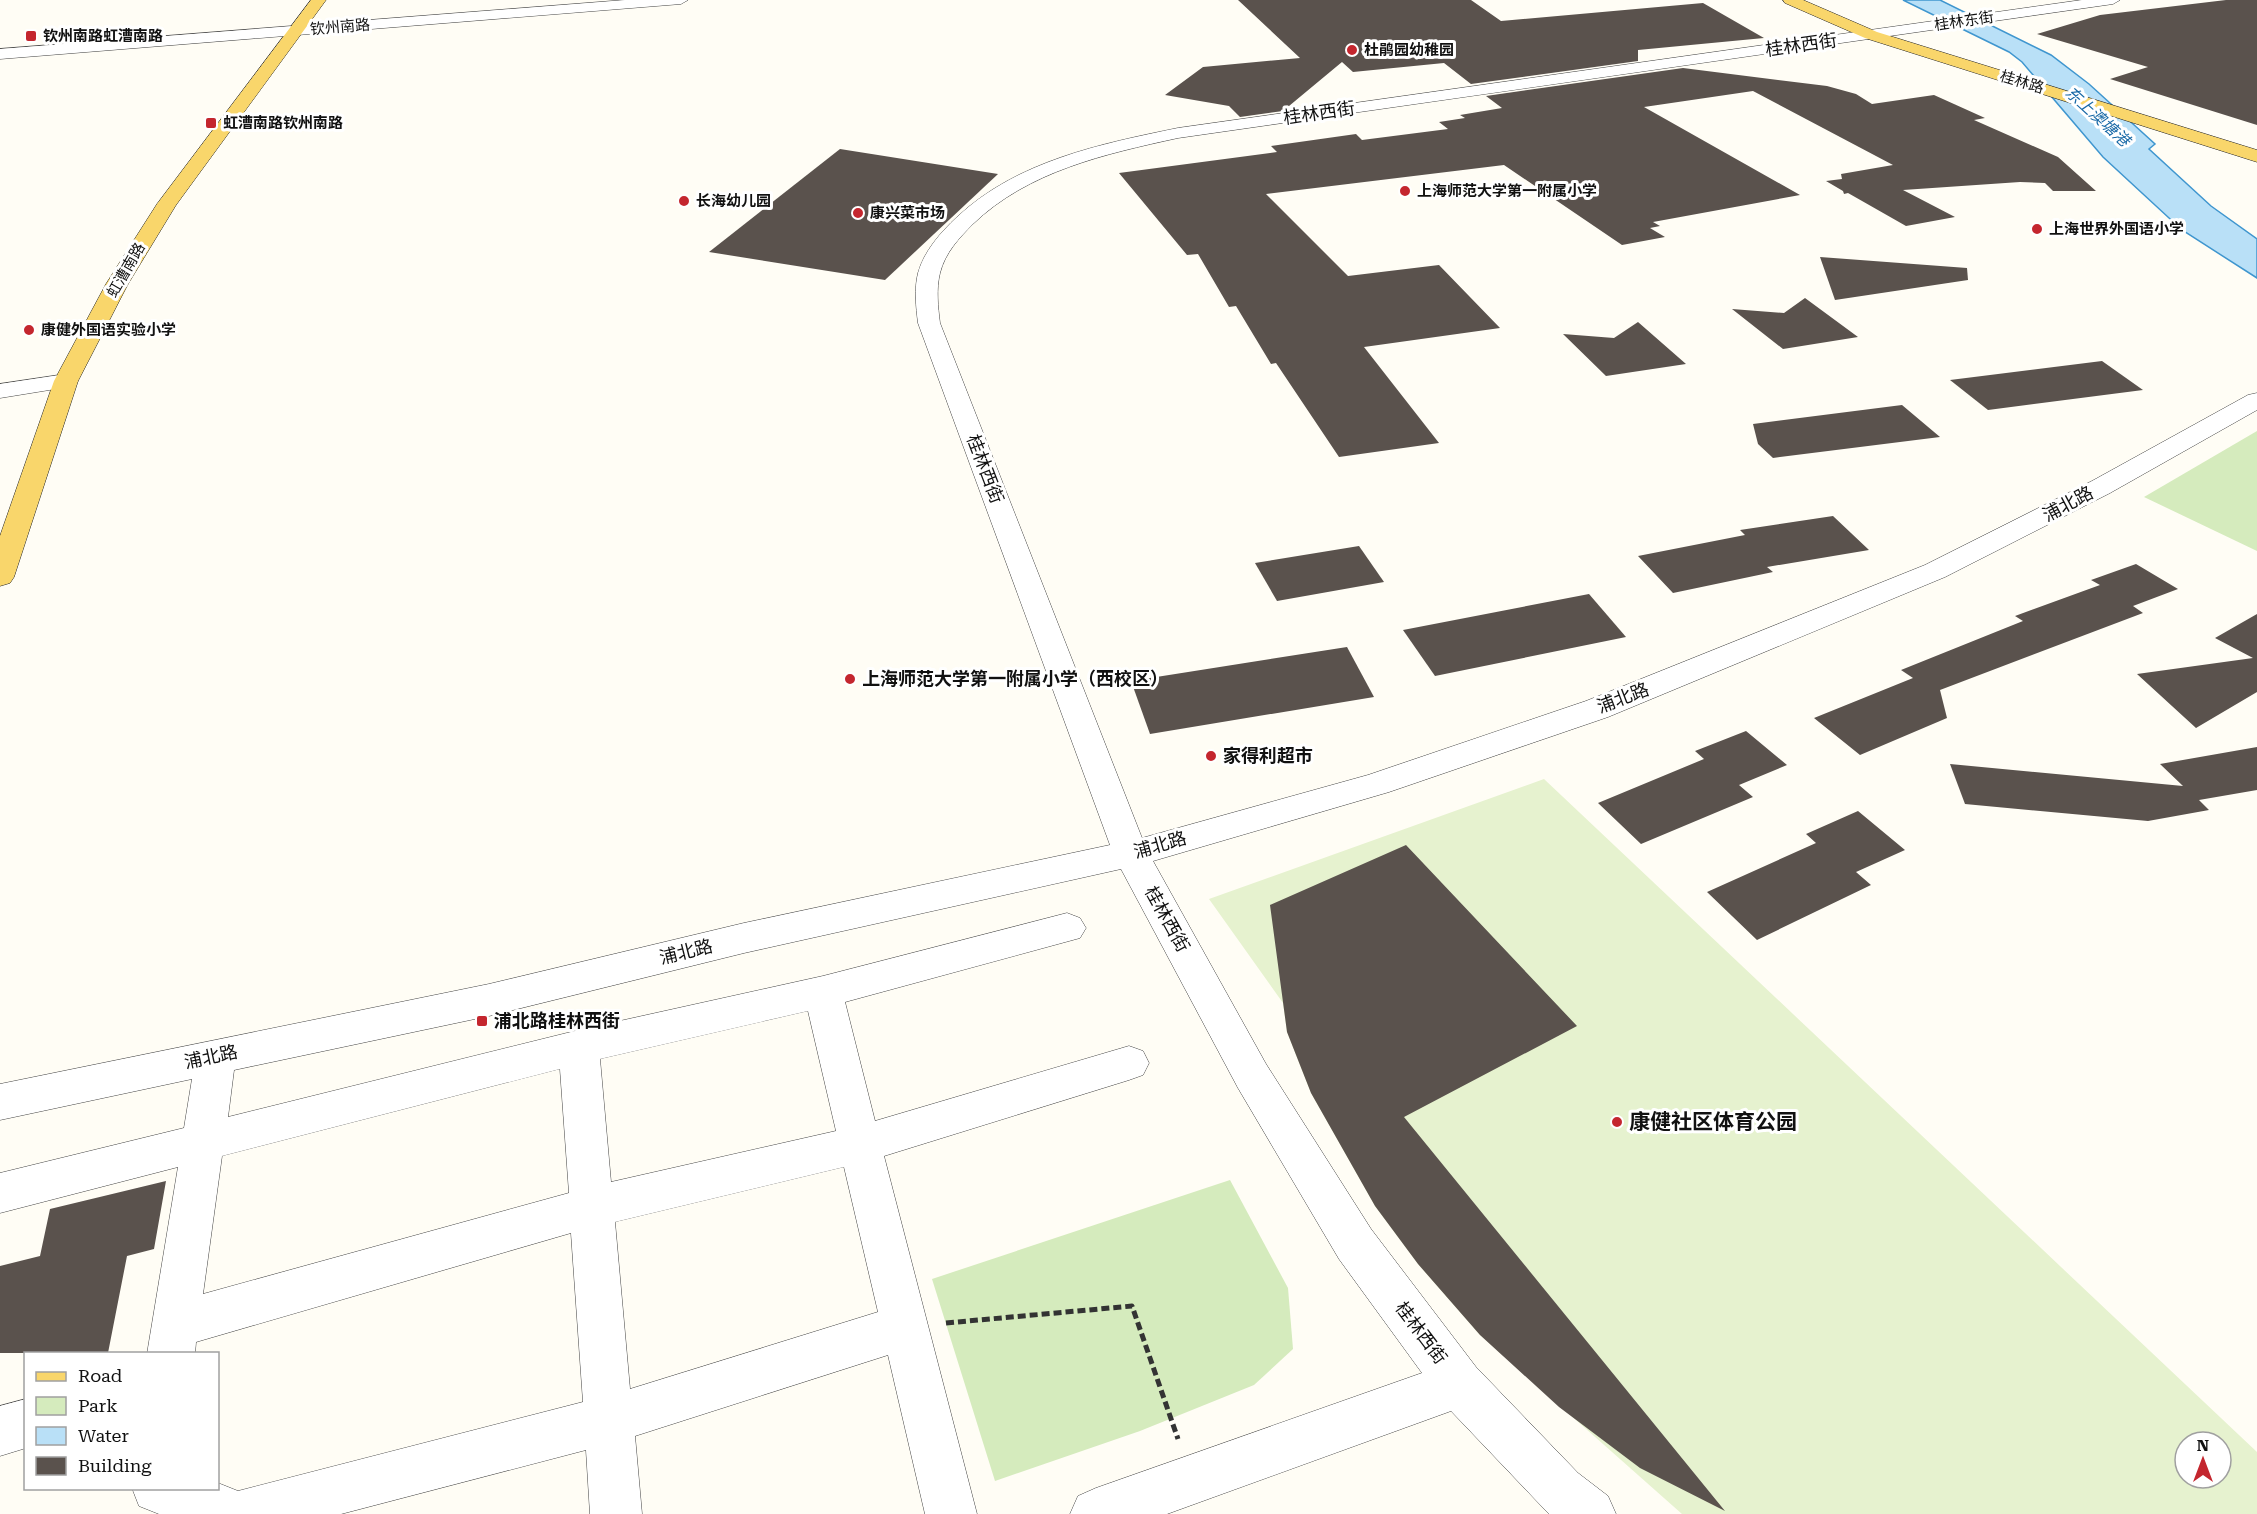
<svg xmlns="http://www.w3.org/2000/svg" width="2257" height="1514" font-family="'Roboto Serif','Noto Sans SC',serif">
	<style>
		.green { fill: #d5ebbd }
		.pitch { fill: #e6f2cf; fill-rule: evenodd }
		.water { fill: #b9e0f7; stroke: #3f96cf; stroke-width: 1.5 }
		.building { fill: #5a524d }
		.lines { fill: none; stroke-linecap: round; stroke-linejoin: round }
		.minor-casing { stroke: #444; stroke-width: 1 }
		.major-casing { stroke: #222; stroke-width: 1 }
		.path { stroke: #333; stroke-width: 5; stroke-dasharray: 8 4; stroke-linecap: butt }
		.minor { fill: #fff; fill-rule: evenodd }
		.major { fill: #f9d66b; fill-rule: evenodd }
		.poi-dot { fill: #c4262e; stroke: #fff; stroke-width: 2 }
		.labels { text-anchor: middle; stroke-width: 6; stroke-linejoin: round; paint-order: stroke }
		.far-street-label { font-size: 15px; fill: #111; stroke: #fff }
		.far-poi-label { font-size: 15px; font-weight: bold; fill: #111; stroke: #fff; text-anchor: start }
		.far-water-label { font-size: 16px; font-style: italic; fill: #1768a6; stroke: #fff }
		.street-label { font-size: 18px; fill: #111; stroke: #fff }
		.poi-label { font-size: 18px; font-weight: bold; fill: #111; stroke: #fff; text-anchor: start }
		.near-poi-label { font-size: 21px; font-weight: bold; fill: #111; stroke: #fff; text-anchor: start }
	</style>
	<rect width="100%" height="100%" fill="#fffdf5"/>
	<g class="green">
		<polygon points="2257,431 2257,551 2144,497"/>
		<polygon points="1230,1180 1288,1288 1293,1349 1254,1385 1140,1431 995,1481 932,1279"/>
	</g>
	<path class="pitch" d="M1544,779L2257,1452V1514H1682L1480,1335L1418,1264L1375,1206L1311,1093L1287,1032L1283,1003L1209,899ZM2185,1442H2221V1478H2185Z"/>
	<polygon class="water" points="1903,0 1940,0 2051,55 2089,84 2155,144 2149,149 2211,206 2257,239 2257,278 2182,230 2103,157 2022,62 2009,52"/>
	<g class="building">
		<polygon points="1238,0 1471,0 1501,21 1703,3 1764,38 1638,50 1638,61 1471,84 1444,63 1353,72 1342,62 1283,111 1240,117 1229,106 1165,95 1203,67 1300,58"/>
		<polygon points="2226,0 2257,0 2257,125 2110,79 2148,67 2037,34 2100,15"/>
		<polygon points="1683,68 1827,86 1856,94 1872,104 1934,95 1985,118 1974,120 2058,157 2096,191 2053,191 2045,183 2020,182 1903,190 1955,217 1906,226 1848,193 1844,194 1843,191 1826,181 1842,179 1841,174 1893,165 1753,91 1644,107 1800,195 1653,222 1660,226 1650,228 1665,237 1622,245 1504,165 1266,194 1348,276 1439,265 1500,328 1364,347 1439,443 1339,457 1276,363 1271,364 1236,306 1229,307 1198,254 1187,255 1119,173 1277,152 1271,146 1356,134 1362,140 1448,129 1439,122 1465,118 1460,115 1502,108 1486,96"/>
		<polygon points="840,149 998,174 885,280 709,252"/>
		<polygon points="1820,257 1967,268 1968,280 1835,300"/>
		<polygon points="1805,298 1858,337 1783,349 1732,309 1784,313"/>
		<polygon points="1638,322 1686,364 1606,376 1563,334 1614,338"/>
		<polygon points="2102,361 2143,390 1988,410 1950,380"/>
		<polygon points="1902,405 1940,437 1773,458 1758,444 1753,424"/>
		<polygon points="1833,516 1869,550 1767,567 1773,572 1673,593 1638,556 1745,535 1740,530"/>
		<polygon points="1359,546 1384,582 1277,601 1255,563"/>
		<polygon points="2136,564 2178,589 2133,606 2143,613 1940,690 1947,718 1860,755 1814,718 1913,678 1901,670 2023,621 2015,616 2100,585 2091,580"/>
		<polygon points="1589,594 1626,637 1435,676 1403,630"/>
		<polygon points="2257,614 2257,692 2196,728 2137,674 2253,658 2215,638"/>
		<polygon points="1347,647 1374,697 1150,734 1131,681"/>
		<polygon points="1746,731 1787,765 1739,785 1753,797 1641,844 1598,803 1704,759 1695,751"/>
		<polygon points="2257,747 2257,790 2199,800 2209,810 2148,821 1965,804 1950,764 2183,786 2160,764"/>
		<polygon points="1858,811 1905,850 1856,872 1871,885 1757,940 1707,892 1816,843 1806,834"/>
		<polygon points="1406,845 1577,1026 1404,1117 1725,1511 1640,1468 1559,1407 1480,1335 1418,1264 1375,1206 1311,1093 1287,1032 1270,905"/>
		<polygon points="166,1181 154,1249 127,1256 108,1353 0,1353 0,1266 40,1256 50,1209"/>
	</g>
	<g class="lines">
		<defs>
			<g id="minor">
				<polygon points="625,0 688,0 681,4 0,59 0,49"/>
				<path d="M2082,0H2120L2113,4L1178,138C1105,154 1028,171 973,224C959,238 945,253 940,273C936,289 938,307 940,323L1142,838L1368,775L1586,701L1925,565L2092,481L2248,395L2257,393V410L2110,493L1945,577L1608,717L1389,792L1153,861L1266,1064L1371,1229L1476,1367L1578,1473L1608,1496L1616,1514H1549L1451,1411L1167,1514H1070L1078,1496L1096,1488L1422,1373L1339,1259L1238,1088L1121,869L744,953L489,1016L234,1070L228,1117L579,1030L823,976L1067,913L1080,918L1086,928L1080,938L845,1002L875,1121L1129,1046L1143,1051L1149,1063L1143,1075L1129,1080L884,1156L977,1514H925L888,1355L635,1436L642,1514H590L586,1450L341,1514H159L139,1506L132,1488H218V1483L238,1491L583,1402L571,1233L196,1342L195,1354H147L178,1167L0,1213V1173L184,1128L192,1079L0,1120V1084L489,984L744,923L1110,845L918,323C916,307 914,289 918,273C924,251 941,232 957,217C1017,161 1100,144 1178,128ZM808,1011L836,1131L611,1182L600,1059ZM560,1069L569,1193L203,1294L222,1156ZM844,1167L878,1312L630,1389L615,1222Z"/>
				<polygon points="66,374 74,376 78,381 74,386 0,398 0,384"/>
				<polygon points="26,1399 26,1448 0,1456 0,1406"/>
			</g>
			<g id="major">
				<polygon points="311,0 326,0 176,205 128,284 78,381 14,577 10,583 0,586 0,536 54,381 106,284 157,204"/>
				<polygon points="1783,0 1803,0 1877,32 2257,150 2257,162 1865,38 1785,3"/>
			</g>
		</defs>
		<use href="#minor" class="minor-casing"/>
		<use href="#major" class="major-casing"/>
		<polyline class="path" points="946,1323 1132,1306 1178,1439"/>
		<use href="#minor" class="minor"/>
		<use href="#major" class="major"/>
	</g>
	<g class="poi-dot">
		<rect x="25" y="30" width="12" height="12" rx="3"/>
		<circle cx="1352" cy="50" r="6"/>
		<rect x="205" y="117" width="12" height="12" rx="3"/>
		<circle cx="1405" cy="191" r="6"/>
		<circle cx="684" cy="201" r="6"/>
		<circle cx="858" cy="213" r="6"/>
		<circle cx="2037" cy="229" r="6"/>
		<circle cx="29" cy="330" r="6"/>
		<circle cx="850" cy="679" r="6"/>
		<circle cx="1211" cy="756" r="6"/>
		<rect x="476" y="1015" width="12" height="12" rx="3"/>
		<circle cx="1617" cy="1122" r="6"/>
	</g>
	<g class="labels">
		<g class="far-street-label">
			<text transform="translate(1964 21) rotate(-8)" y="5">桂林东街</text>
			<text transform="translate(340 27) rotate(-5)" y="5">钦州南路</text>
			<text transform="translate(2022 82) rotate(17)" y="5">桂林路</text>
			<text transform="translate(126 270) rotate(-60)" y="5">虹漕南路</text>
		</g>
		<g class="far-poi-label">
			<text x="43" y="41">钦州南路虹漕南路</text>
			<text x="1364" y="55">杜鹃园幼稚园</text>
			<text x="223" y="128">虹漕南路钦州南路</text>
			<text x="1417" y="196">上海师范大学第一附属小学</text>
			<text x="696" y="206">长海幼儿园</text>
			<text x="870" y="218">康兴菜市场</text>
			<text x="2049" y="234">上海世界外国语小学</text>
			<text x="41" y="335">康健外国语实验小学</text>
		</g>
		<g class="far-water-label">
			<text transform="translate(2098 116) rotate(42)" y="6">东上澳塘港</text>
		</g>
		<g class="street-label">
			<text transform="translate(1801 45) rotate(-8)" y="6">桂林西街</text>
			<text transform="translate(1319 113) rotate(-8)" y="6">桂林西街</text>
			<text transform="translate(985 469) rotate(69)" y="6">桂林西街</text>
			<text transform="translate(2068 504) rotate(-28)" y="6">浦北路</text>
			<text transform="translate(1623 698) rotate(-21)" y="6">浦北路</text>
			<text transform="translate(1160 845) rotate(-16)" y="6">浦北路</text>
			<text transform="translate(1167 919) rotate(61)" y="6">桂林西街</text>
			<text transform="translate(686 952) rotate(-14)" y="6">浦北路</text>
			<text transform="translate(211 1057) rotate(-12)" y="6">浦北路</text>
			<text transform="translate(1421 1333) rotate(53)" y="6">桂林西街</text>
		</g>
		<g class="poi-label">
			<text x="862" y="685">上海师范大学第一附属小学（西校区）</text>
			<text x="1223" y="762">家得利超市</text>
			<text x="494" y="1027">浦北路桂林西街</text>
		</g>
		<g class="near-poi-label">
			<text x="1629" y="1129">康健社区体育公园</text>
		</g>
	</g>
	<rect x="24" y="1352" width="195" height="138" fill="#ffffff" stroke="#a0a0a0" stroke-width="1.5"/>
	<rect x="36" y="1372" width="30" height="9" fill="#f9d66b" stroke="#a0a0a0" stroke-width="1.5"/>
	<text x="78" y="1382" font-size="18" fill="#111111">Road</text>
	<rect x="36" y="1397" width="30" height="18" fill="#d5ebbd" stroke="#a0a0a0" stroke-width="1.5"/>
	<text x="78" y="1412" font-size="18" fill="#111111">Park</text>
	<rect x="36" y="1427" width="30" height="18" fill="#b9e0f7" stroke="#a0a0a0" stroke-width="1.5"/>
	<text x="78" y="1442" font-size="18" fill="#111111">Water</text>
	<rect x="36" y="1457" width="30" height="18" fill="#5a524d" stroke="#a0a0a0" stroke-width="1.5"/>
	<text x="78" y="1472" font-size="18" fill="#111111">Building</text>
	<g transform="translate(2203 1460)"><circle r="28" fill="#ffffff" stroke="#a0a0a0" stroke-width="1.5"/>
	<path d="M0-4.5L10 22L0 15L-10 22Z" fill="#c4262e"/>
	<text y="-9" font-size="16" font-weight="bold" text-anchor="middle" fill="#111111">N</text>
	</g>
</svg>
